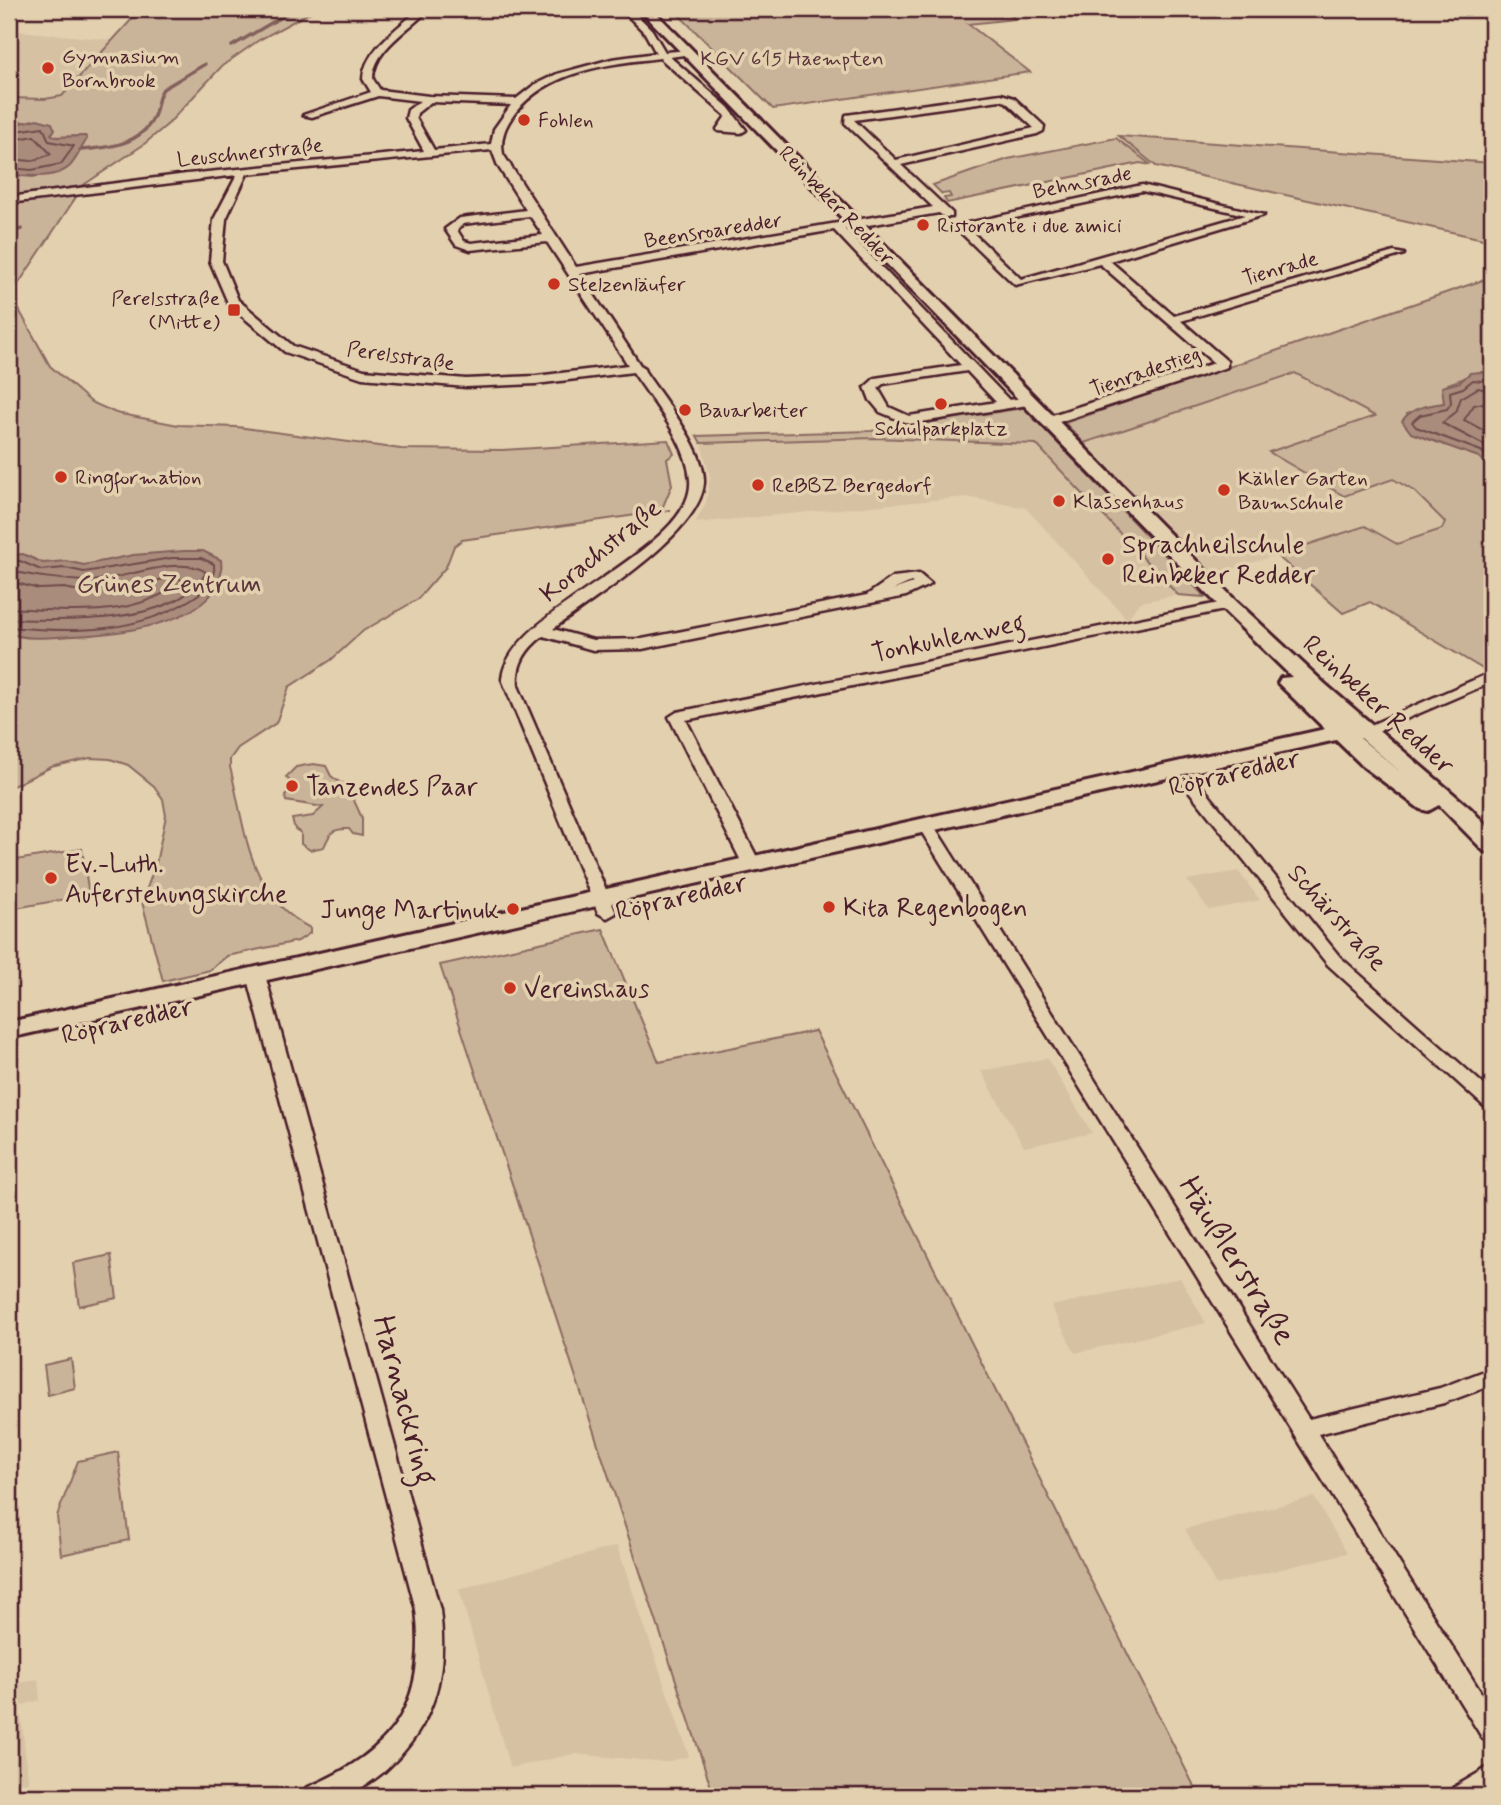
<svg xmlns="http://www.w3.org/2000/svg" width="1501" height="1805" font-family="Mynerve,sans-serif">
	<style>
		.built { fill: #d6c1a3 }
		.green { fill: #cab499; stroke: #8a6a62; stroke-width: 2 }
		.water { fill: #a98c7c; stroke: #83605c; stroke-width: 2 }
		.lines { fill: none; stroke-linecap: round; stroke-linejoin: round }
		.shore { stroke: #704b4b; stroke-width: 2 }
		.stream { stroke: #83605c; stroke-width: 3.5 }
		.street-casing { stroke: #4a1f2b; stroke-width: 5 }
		.secondary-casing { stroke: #4a1f2b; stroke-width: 6 }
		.street { fill: #e3d0ae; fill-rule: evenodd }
		.secondary { fill: #e3d0ae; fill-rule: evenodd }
		.poi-dot { fill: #c8321e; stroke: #e3d0ae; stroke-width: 2.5 }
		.labels { text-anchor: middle; stroke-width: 7; stroke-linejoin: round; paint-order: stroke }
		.far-poi-label { font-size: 21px; fill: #4a1f2b; stroke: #e3d0ae; text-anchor: start }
		.far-park-label { font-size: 21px; fill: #5d353c; stroke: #e3d0ae }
		.far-street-label { font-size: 21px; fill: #4a1f2b; stroke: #e3d0ae }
		.poi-label { font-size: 26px; fill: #4a1f2b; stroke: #e3d0ae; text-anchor: start }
		.street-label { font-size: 26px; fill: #4a1f2b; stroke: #e3d0ae }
		.park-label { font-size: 26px; fill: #5d353c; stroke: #e3d0ae }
		.near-street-label { font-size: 32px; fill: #4a1f2b; stroke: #e3d0ae }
	</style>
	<rect width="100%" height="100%" fill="#e3d0ae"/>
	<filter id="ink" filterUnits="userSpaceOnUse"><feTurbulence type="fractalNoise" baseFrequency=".0143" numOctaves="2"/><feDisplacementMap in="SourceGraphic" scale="14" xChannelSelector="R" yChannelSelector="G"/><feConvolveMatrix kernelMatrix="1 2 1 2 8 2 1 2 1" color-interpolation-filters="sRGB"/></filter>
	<g filter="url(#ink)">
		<g class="built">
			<polygon points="9,30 112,40 62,96 45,99 9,98"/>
			<polygon points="1295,373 1376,416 1270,453 1344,496 1392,479 1413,491 1445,522 1441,529 1397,544 1365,526 1215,575 1084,443"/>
			<polygon points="875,438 1036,444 1178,595 1140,602 1127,619 1026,508 966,497 695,523 706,503 710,477 701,443"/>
			<polygon points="1238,871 1260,900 1209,910 1187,880"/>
			<polygon points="1047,1058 1092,1133 1024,1147 981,1071"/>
			<polygon points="1180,1278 1206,1323 1075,1353 1051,1306"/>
			<polygon points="1314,1497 1347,1553 1216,1585 1185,1529"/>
			<polygon points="617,1546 689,1756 666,1762 573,1754 510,1768 459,1589"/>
			<polygon points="15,1661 17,1684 38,1679 40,1700 20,1706 30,1796 9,1796 9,1662"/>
		</g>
		<g class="green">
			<polygon points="141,9 316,9 259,40 222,66 168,124 143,145 82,186 9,196 9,175 33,177 64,170 85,136 56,137 21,121 9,126 9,98 45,99 62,96"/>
			<polygon points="673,9 1006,9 1015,19 968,24 1030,72 773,109"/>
			<polygon points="1119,136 1492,163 1492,241 1156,166"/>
			<polygon points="1116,138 1151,165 1140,163 947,203 944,198 951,197 949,193 942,194 933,185 1008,159"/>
			<path d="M78,194L17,286L18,308L50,366L91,402L116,413L178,425L237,427L401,449L502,450L668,440L674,454L667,459L672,485L661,511L671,510L462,540L454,546L446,567L418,599L363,631L331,660L289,687L276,723L238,748L230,759V767C246,830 247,895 310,928V933L298,941L227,956L210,970L163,981L142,902L156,863L166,816L163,799L154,786L128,765L110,759L90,758L51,767L9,788V204Z"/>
			<polygon points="1492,277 1492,376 1481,372 1448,384 1444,403 1407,414 1411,433 1479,457 1492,471 1492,670 1488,672 1370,602 1343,613 1276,555 1365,526 1397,544 1442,529 1445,522 1414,491 1393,479 1344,496 1269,452 1375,416 1295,373 1084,443 1065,423"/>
			<polygon points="1024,408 1205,597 1178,595 1036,444 875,438 701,443 697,436 871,431"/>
			<path d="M313,764L326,766L331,776L341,783H346L362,818V836L353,834L349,829C332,828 330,833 324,847L310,850L301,844V833L295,829L292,819L313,816L323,807L286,801L285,796L294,786L286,777L296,767Z"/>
			<polygon points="82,849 89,895 16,908 9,896 13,887 10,861"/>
			<polygon points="603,929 659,1062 815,1031 1199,1796 714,1796 440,965"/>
			<polygon points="111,1255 117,1298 79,1306 73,1263"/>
			<polygon points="71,1359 75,1388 48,1395 44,1365"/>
			<polygon points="118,1452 129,1540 61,1555 57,1516 78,1461"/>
		</g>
		<g class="water">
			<path d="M37,119L52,123L55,130L51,134L56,137L85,136L87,139C81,148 76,161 69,167C54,180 26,175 9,175V126Z"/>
			<path d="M1481,372L1492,376V471L1479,457L1411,433L1402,421C1411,407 1429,405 1444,403L1442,387L1460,382L1470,373Z"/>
			<path d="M184,551H203L221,560C229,623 118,634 74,636C53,637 28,641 9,633V555L23,554L43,563L66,561L84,565L133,555Z"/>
		</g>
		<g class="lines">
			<g class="shore">
				<polyline points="9,132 43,127 49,141 74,146 61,164 32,170 9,168"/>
				<polyline points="9,141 34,136 51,154 32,161 9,159"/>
				<polyline points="1492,382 1473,380 1463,388 1450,392 1451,403 1447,409 1420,415 1412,422 1416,427 1481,451 1492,461"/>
				<polyline points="1492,391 1478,388 1461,398 1456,412 1442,423 1492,449"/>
				<polyline points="1492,401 1474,405 1464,420 1492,435"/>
				<path d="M9,561H20L41,570L65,568L84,572L172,558H201L214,564C216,581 206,590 193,598C137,634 73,633 9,627"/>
				<path d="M9,570C34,577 58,579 84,581C116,583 179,553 206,572C180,626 59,621 9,619"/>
				<path d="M9,581L39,589L64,588L85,592L178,577L182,581C134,620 67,611 9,608"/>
			</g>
			<g class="stream">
				<polyline points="232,46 295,9"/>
				<path d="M80,150C107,148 142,145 154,116C158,107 157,97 163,89L205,64"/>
				<polyline points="9,232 22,229"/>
			</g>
			<defs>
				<g id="street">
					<path d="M419,9H429C411,29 373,49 373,79L380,90L429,96L516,99L534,85L557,74L612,59L656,53L645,33L621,9H631L652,30L665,52L691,50V54L670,57L728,107L746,130L741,133L718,131L717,129L726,116L660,58C609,64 548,70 515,113C505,126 500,138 503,154L576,267L933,207L845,123L846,115L1001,94L1014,98L1044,126L1043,131L1037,134L901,165L952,213V217H944L939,213L845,229L1009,400L1029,397L1035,401L1034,404L909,424L880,412L870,400L865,387L875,378L961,365L834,230L580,274L640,365L645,368L644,370C662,398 706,449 704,483C700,534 592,599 553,629L593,640L642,639L867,595L893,577L919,574L931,584L906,596L642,649L593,650L543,636C526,649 516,664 518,686L616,913L607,918L598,913L502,679C507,609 695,552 690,480C687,441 654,404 633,372L536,384L466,387L362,378L285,352L229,305L210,261L214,219L237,175L9,203V197L187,174L424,151L406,118L408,110L420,101L378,96L312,117L303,115L371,92L363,79C364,50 400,27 419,9ZM1000,100L1006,102L1034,128L896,160L854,120ZM431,102L511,105L494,129L491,144L434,150L416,118L417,113ZM492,150L498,166L526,210L460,218L445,229L456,245L470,250L547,242L628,365L536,376L466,379L364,370L293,346L238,300L222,261L226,219L247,174ZM530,216L543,235L471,243L464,241L457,230L463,224ZM967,371L996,402L909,416L889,407L878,388L883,384ZM911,582L913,583L893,590Z"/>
					<path d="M1142,185L1264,215L1110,261L1174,316L1394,252L1404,254L1181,321L1227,361V367L1053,424H1043V418L1214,363L1100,264L1015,285L954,226ZM1142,191L1245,215L1021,279L968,228Z"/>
					<polygon points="1229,601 1236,605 1234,608 686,720 761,865 752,870 743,865 669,717 677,712"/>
					<polygon points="1492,672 1492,682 1371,734 1359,734 1357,731"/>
					<polygon points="1190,777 1196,779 1340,957 1492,1092 1492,1108 1485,1107 1328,965 1184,785 1182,782"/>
					<polygon points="926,821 934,826 1309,1419 1440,1388 1492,1368 1492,1385 1444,1403 1318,1434 1492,1710 1492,1742 1483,1739 918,826"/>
					<path d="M256,969L265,975L440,1610C448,1675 435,1725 386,1770C375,1779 359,1791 345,1795C333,1799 315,1797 302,1796L306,1788C393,1752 427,1705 416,1610L247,975Z"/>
					<polygon points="1492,1765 1492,1792 1487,1796 1449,1796 1453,1788"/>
				</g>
				<path id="secondary" d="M639,9H652L1236,601L1325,684L1471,809L1492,832V853L1484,851L1439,805L1428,811L1420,809L1364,767L1336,740L9,1038V1022L1325,729L1278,683L1281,678L1292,677L1222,609ZM1360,738H1361L1403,774Z"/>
			</defs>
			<use href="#street" class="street-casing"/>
			<use href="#secondary" class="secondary-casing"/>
			<use href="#street" class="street"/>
			<use href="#secondary" class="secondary"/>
		</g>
	</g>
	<g class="poi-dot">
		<circle cx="48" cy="68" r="7"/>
		<circle cx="524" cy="120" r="7"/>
		<circle cx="923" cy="225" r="7"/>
		<circle cx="554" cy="284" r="7"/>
		<rect x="227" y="303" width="14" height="14" rx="3.5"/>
		<circle cx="941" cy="404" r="7"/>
		<circle cx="685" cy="410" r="7"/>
		<circle cx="61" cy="477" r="7"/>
		<circle cx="758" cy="485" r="7"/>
		<circle cx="1224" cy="490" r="7"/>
		<circle cx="1059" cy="501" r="7"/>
		<circle cx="1108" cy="559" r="7"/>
		<circle cx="292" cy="786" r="7"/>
		<circle cx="51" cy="878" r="7"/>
		<circle cx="829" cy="907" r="7"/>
		<circle cx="513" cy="909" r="7"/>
		<circle cx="510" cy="988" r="7"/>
	</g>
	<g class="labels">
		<g class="far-poi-label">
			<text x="62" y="63">Gymnasium<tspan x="62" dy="24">Bornbrook</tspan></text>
			<text x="538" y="127">Fohlen</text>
			<text x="937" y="232">Ristorante i due amici</text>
			<text x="568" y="291">Stelzenläufer</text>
			<text x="220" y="305" text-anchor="end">Perelsstraße<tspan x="220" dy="24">(Mitte)</tspan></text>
			<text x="699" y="417">Bauarbeiter</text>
			<text x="941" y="435" text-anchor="middle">Schulparkplatz</text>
			<text x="75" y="484">Ringformation</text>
			<text x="1238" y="485">Kähler Garten<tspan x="1238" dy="24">Baumschule</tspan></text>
			<text x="772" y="492">ReBBZ Bergedorf</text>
			<text x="1073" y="508">Klassenhaus</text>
		</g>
		<g class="far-park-label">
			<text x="792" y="65">KGV 615 Haempten</text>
		</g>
		<g class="far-street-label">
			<text transform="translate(250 152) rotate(-6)" y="7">Leuschnerstraße</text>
			<text transform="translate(1082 182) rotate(-11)" y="7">Behnsrade</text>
			<text transform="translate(837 205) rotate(46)" y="7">Reinbeker Redder</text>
			<text transform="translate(713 230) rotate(-9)" y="7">Beensroaredder</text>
			<text transform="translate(1280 268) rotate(-16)" y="7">Tienrade</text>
			<text transform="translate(401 356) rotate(8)" y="7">Perelsstraße</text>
			<text transform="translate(1145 371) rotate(-19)" y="7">Tienradestieg</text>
		</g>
		<g class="poi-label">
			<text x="1122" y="553">Sprachheilschule<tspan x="1122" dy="30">Reinbeker Redder</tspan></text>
			<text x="306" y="795">Tanzendes Paar</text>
			<text x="65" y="872">Ev.-Luth.<tspan x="65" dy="30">Auferstehungskirche</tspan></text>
			<text x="843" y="916">Kita Regenbogen</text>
			<text x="499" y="918" text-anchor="end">Junge Martinuk</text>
			<text x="524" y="997">Vereinshaus</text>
		</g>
		<g class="street-label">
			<text transform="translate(600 550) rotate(-39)" y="9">Korachstraße</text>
			<text transform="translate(948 637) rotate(-12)" y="9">Tonkuhlenweg</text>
			<text transform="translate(1379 704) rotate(42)" y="9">Reinbeker Redder</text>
			<text transform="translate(1234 772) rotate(-13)" y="9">Röpraredder</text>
			<text transform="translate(681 896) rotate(-13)" y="9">Röpraredder</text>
			<text transform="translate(1338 917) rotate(48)" y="9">Schärstraße</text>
			<text transform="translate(127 1020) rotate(-13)" y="9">Röpraredder</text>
		</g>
		<g class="park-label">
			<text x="169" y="592">Grünes Zentrum</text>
		</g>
		<g class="near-street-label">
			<text transform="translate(1238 1260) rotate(58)" y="11">Häußlerstraße</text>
			<text transform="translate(406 1400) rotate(75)" y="11">Harnackring</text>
		</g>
	</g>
	<rect width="1501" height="1805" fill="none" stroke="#e3d0ae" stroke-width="35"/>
	<rect x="18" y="18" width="1466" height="1770" fill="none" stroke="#4a1f2b" stroke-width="2.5" filter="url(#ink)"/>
</svg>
